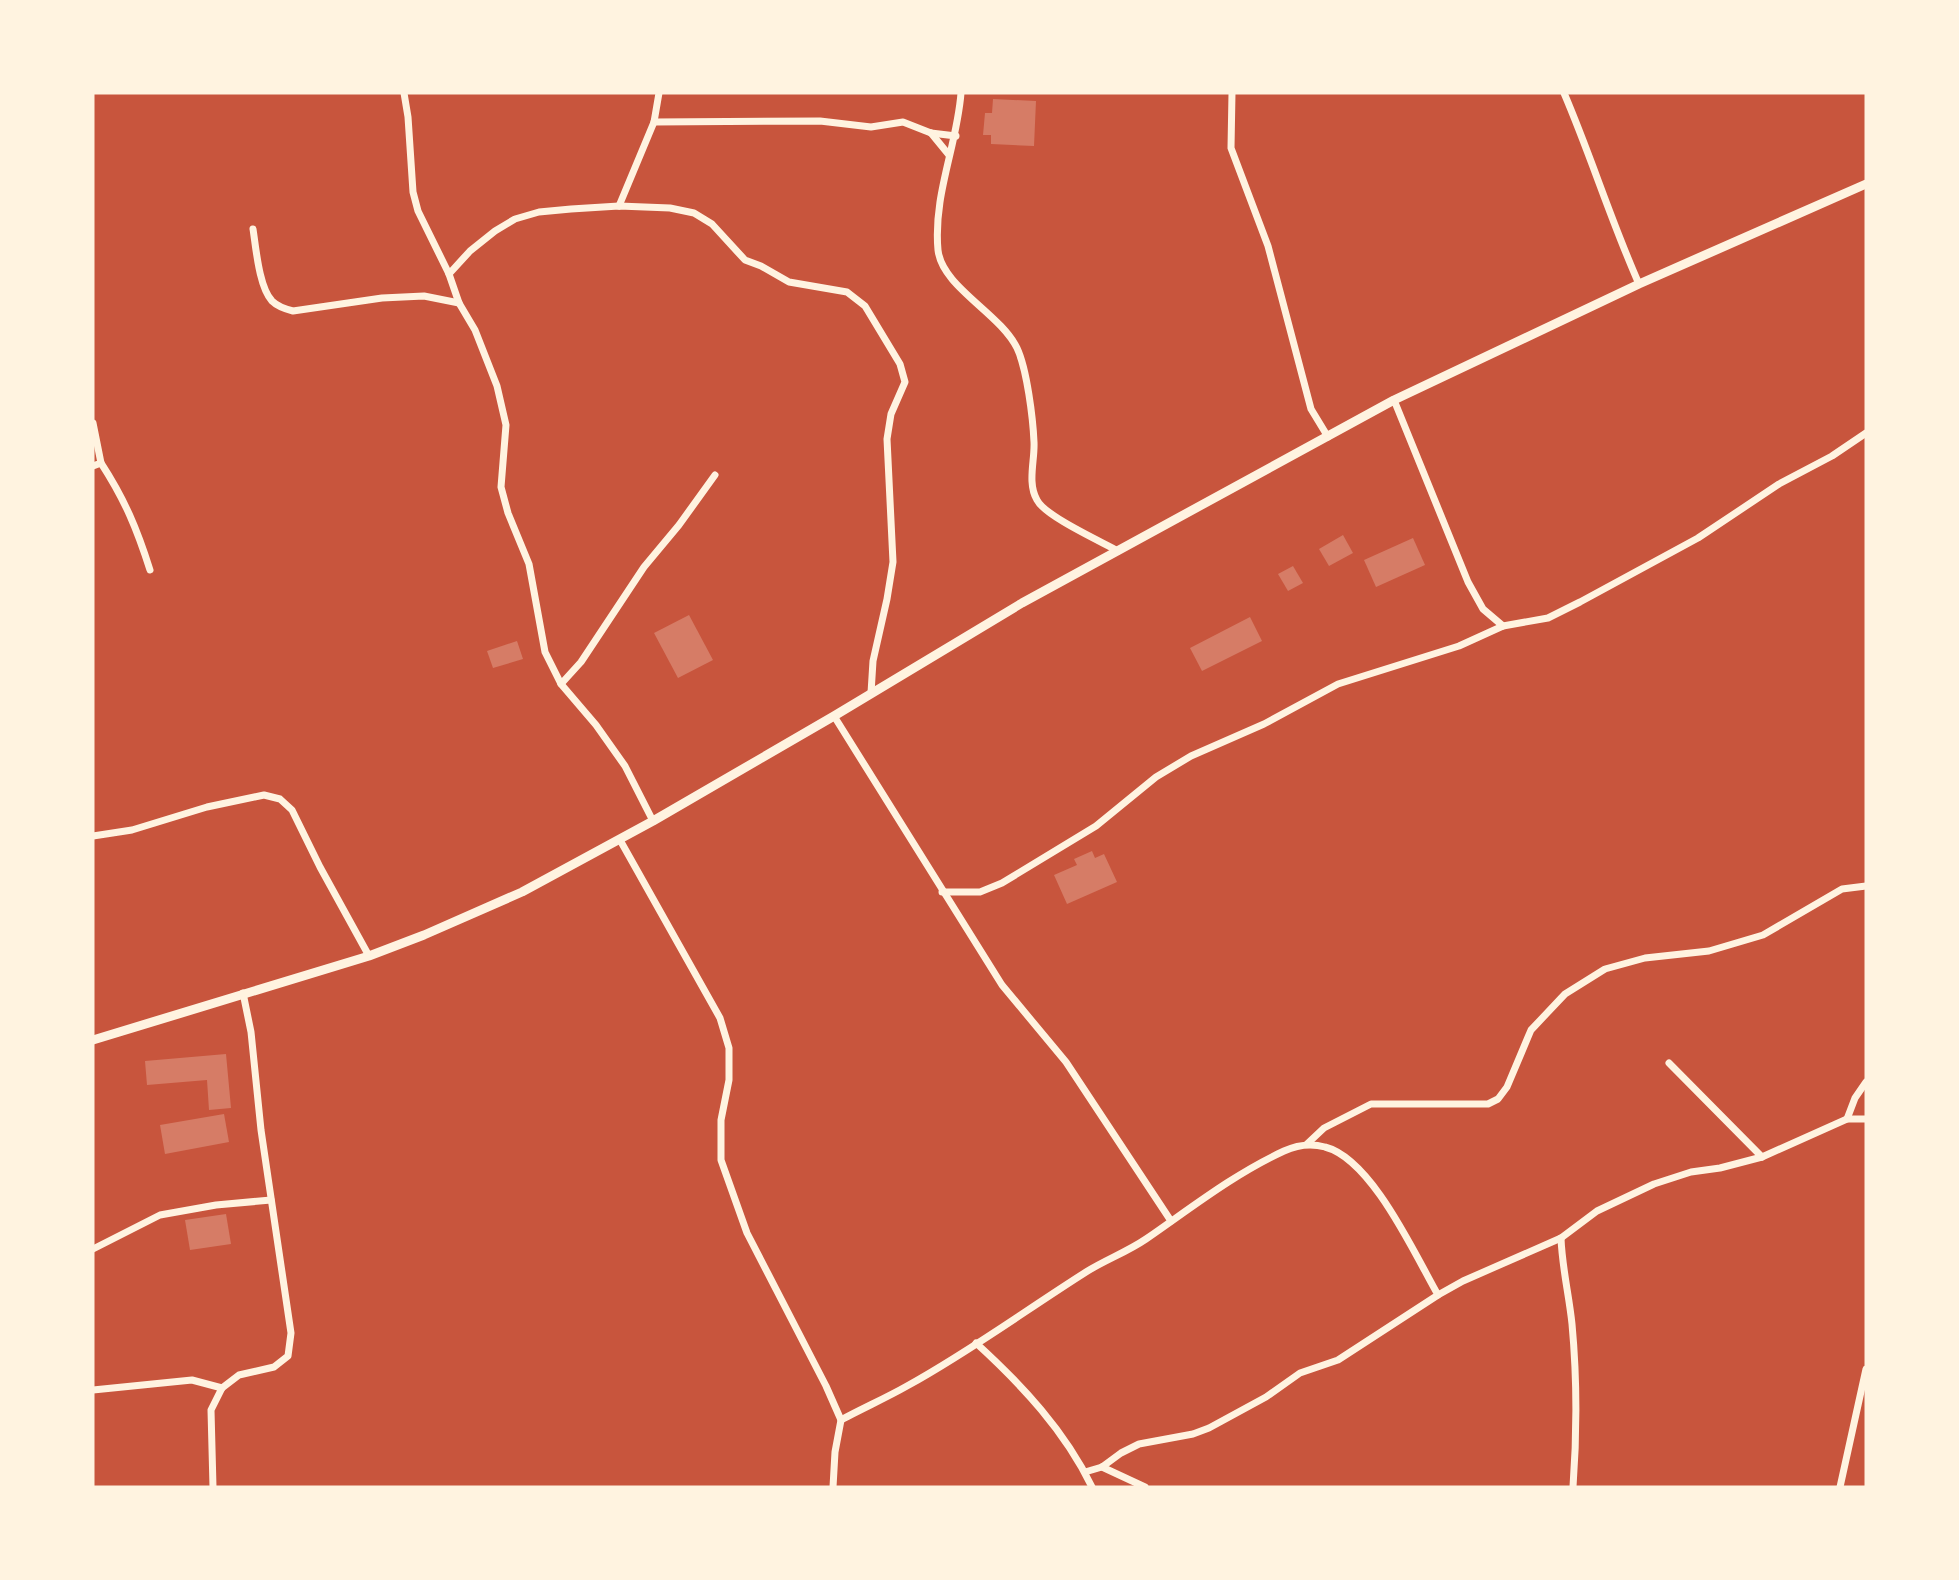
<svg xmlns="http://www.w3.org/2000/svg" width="1959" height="1580" font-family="'Exo 2',sans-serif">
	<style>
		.building { fill: #d67c66 }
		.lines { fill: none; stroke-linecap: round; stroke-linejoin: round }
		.minor { stroke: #fff3e0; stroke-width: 7 }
		.tertiary { stroke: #fff3e0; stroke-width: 9 }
	</style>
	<rect width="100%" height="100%" fill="#c8553d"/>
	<g class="building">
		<polygon points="993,99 1036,101 1034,146 991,144 991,135 983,135 985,113 992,113"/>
		<polygon points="1343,535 1353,553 1329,566 1319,549"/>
		<polygon points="1413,538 1425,565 1376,587 1364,560"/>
		<polygon points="1293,566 1303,583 1288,591 1278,574"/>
		<polygon points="689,615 713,660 678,678 654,633"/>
		<polygon points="1250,617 1262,641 1202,671 1190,648"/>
		<polygon points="517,641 523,659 493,668 487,651"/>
		<polygon points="1092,851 1095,858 1104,854 1117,882 1067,904 1054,875 1077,865 1074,859"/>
		<polygon points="226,1054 231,1108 209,1110 207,1080 147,1085 145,1061"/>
		<polygon points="224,1114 229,1142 165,1154 160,1125"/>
		<polygon points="226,1214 231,1244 190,1250 185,1220"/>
	</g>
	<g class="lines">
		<g class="minor">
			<polyline points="404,93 408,117 413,192 418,211 449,274 459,303 475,330 497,386 506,425 501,487 508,513 529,564 545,652 561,684 596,725 625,766 653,821"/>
			<path d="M961,93C957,146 933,195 938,250C942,287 1000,313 1017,348C1027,369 1033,419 1034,442C1035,460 1027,483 1037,500C1045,516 1100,541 1118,551"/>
			<polyline points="1232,93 1231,148 1268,246 1311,409 1328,437"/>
			<path d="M1564,93C1591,156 1611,221 1639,284"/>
			<polyline points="654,122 820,121 871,127 903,122 931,133 956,136"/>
			<polyline points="931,133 949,155"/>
			<polyline points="619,206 654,122 659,93"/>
			<path d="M253,229C256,248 259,287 272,301C278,307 285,309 293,311L382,298L424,296L459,303"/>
			<polyline points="449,274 470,251 495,231 515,219 539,212 571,209 619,206 670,208 694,213 712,224 745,260 761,266 789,282 847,292 865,306 900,364 905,382 891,414 887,439 893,562 887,599 873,661 871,693"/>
			<polyline points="1394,400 1468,582 1483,609 1503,626"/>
			<polyline points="93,423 101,463 93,466"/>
			<path d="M101,463C125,500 137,529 150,570"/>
			<polyline points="561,684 581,662 644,567 679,525 715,475"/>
			<polyline points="834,716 1002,985 1066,1062 1171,1221"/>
			<polyline points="93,836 132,830 207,807 264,795 280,799 292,810 320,867 369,956"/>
			<polyline points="620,840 720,1018 729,1048 729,1080 721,1120 721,1160 747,1233 826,1386 841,1420 835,1452 833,1487"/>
			<polyline points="942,892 980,892 1002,883 1096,826 1156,777 1191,756 1264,724 1338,684 1459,646 1503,626 1548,618 1580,602 1698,538 1779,484 1832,456 1866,433"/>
			<polyline points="1669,1063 1762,1157"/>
			<polyline points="1847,1119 1855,1098 1866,1082"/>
			<polyline points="1307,1144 1324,1128 1371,1104 1488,1104 1498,1099 1507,1087 1531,1030 1565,994 1605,969 1645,958 1709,951 1763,935 1842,889 1866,886"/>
			<path d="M1561,1238C1562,1267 1569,1295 1572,1324C1577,1378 1577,1433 1573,1487"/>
			<polyline points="93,1249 160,1215 216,1205 271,1200"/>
			<polyline points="1438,1295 1463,1281 1561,1238 1597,1211 1654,1184 1691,1172 1720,1168 1762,1157 1847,1119 1866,1119"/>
			<path d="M976,1343C1022,1385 1065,1431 1092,1487"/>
			<polyline points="93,1390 192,1380 222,1388"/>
			<path d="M841,1420C863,1408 886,1398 907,1386C969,1352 1026,1310 1086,1272C1105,1260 1127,1252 1146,1239C1191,1208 1234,1174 1284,1151C1297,1145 1311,1143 1325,1147C1372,1159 1415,1255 1438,1295L1338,1360L1300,1373L1266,1397L1209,1428L1193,1434L1139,1444L1121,1453L1102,1467L1085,1472"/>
			<polyline points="1102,1467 1145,1487"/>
			<polyline points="213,1487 211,1410 222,1388 239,1375 274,1367 288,1356 291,1333 261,1130 251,1032 243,993"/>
			<polyline points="1840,1487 1866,1369"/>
		</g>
		<polyline class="tertiary" points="93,1040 369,956 424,935 522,892 653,821 834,716 1022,603 1394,400 1639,284 1866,184"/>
	</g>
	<rect width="1959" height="1580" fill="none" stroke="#fff3e0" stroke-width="189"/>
</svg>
